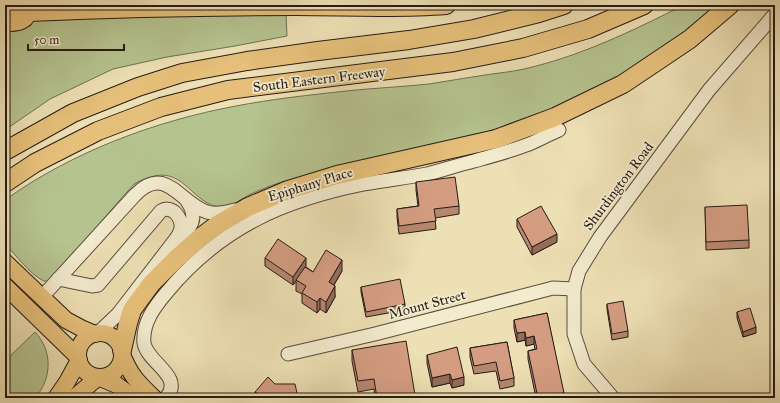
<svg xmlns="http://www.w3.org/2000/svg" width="780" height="403" font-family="'IM FELL Great Primer',serif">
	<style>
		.green { fill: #b5c38f; stroke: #6e6f52 }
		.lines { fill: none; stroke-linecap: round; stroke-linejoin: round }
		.minor-casing { stroke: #584c3e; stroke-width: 15 }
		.major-casing { stroke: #261b16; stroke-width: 18 }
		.highway-casing { stroke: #261b16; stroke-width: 20 }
		.minor { stroke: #f3ebce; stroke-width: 13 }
		.major { stroke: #e6c07a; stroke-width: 16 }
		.highway { stroke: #e6c07a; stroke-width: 18 }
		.wall { fill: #b68770; stroke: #261b16 }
		.shaded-wall { fill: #946e5b; stroke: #261b16 }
		.building { fill: #d49d82; stroke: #261b16 }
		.labels { text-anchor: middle; stroke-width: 3.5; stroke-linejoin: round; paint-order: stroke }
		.street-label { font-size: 14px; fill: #261b16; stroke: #f3ebce }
	</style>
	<rect width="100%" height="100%" fill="#ede0b4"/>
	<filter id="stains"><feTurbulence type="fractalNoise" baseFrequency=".005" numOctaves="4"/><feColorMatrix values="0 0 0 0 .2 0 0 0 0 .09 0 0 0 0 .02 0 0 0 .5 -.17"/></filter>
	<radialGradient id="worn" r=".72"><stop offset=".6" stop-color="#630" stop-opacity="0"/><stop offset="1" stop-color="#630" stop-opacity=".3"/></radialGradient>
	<g class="green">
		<path d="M684,5H716L698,22L637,67L572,101L505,126L465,139L307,177C287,179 269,186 251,194C242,198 232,208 221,207C193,205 185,169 154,176C147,178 141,180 134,184L51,279C48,281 45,282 42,280C30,274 15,254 5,244V200C72,152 155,121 236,106C272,99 310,95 346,91C374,88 401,87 429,84C447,81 466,78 485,75C498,73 511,72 524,69C581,56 632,31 684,5Z"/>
		<polygon points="286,14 287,36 235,46 167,57 113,69 50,99 5,130 5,19 21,29 30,26 36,17"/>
		<path d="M35,332C53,351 52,379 35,398H5V361Z"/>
	</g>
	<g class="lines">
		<defs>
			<g id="minor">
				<path d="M178,240C191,228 199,218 187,201"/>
				<path d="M58,279L92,286L98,285L161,211C172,204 182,218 181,228C180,233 178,236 175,240L118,314L98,333"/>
				<path d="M42,297L135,195C166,163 180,204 207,212C216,215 225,213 235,210"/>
				<polyline points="288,354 375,334 553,288 574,289"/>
				<path d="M166,398C185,376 147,363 144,343C142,323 155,306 167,292C221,227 284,200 364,184C385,180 406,178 427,174C443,170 458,165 474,161C492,156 511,151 529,144C539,140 549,134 559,130"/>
				<polyline points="613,398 584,364 574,334 574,289 579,271 600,237 709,90 775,14"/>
			</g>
			<g id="major">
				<path d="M5,12H29C25,23 16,23 5,23"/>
				<polyline points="5,262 66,320 81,328 95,334"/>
				<polyline points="5,286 78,357"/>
				<circle cx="100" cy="355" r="22"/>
				<path d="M122,354C130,375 138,383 154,398"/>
				<polyline points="100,378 117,385 134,398"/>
				<polyline points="56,398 67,382 79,360"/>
				<polyline points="74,398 97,378"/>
			</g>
			<g id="highway">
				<path d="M29,12C117,8 206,6 295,6C345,6 396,9 446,5"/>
				<polyline points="5,151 73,113 138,87 182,73 247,61 318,51 409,40 474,29 539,13 564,5"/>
				<polyline points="5,183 35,163 98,131 161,107 228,90 453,62 523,48 588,29 644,5"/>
				<polyline points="122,350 128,323 132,310 151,284 177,258 201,237 217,225 248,207 288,190 337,175 496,139 555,117 623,84 690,39 730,5"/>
			</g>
		</defs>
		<use href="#minor" class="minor-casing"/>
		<use href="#major" class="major-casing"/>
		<use href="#highway" class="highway-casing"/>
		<use href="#minor" class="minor"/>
		<use href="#major" class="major"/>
		<use href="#highway" class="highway"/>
	</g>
	<g class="wall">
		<polygon points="416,182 459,206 459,214 435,218 436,229 399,234 397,217 397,209 418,206 416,190"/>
		<polygon points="705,207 749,240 749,248 706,250"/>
		<polygon points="517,219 557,242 532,255 517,227"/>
		<polygon points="265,258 306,267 313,272 342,271 334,285 335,297 326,313 320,309 317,313 302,303 302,294 296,291 296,280 293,285 265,266"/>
		<polygon points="361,287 405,304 405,310 366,317 361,292"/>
		<polygon points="607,304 628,331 628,337 612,340 607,309"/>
		<polygon points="737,312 756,333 743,337 737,318"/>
		<polygon points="547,313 564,398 536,398 528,359 528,351 535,349 534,344 526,346 525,340 517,342 514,328 514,320"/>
		<polygon points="507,342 514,378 514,386 500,389 496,371 474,374 470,357 470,348"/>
		<polygon points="352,350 415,395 415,398 375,398 374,389 358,392 352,361"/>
		<polygon points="427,355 464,385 452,388 450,383 432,387 427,363"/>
		<polygon points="255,392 298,398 255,398"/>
	</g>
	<g class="shaded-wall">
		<polygon points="557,234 557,242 532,255 532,247"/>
		<polygon points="306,258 306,267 293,285 293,277"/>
		<polygon points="342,260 342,271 329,293 329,282"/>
		<polygon points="335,286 335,297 326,313 326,302"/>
		<polygon points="320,298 320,309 317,313 317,302"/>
		<polygon points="756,327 756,333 743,337 743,332"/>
		<polygon points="525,332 525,340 517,342 517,333"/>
		<polygon points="534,336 534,344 526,346 526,338"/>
		<polygon points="450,374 450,383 432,387 432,378"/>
		<polygon points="464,377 464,385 452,388 452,380"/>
		<polygon points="564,393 564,398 539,398"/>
	</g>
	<g class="building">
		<polygon points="455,177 459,206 434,209 436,221 399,226 397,209 419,206 416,182"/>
		<polygon points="747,205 749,240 706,242 705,207"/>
		<polygon points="541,206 557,234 532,247 517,219"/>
		<polygon points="278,239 306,258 293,277 265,258"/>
		<polygon points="326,250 342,260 329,282 335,286 326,302 320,298 317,302 302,293 306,286 296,280 305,267 313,272"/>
		<polygon points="400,279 405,304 366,312 361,287"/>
		<polygon points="623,301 628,331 612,334 607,304"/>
		<polygon points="750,308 756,327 743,332 737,312"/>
		<polygon points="547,313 564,393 538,398 528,351 537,349 534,336 526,338 525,332 517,333 514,320"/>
		<polygon points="406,341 415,395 399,398 377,398 374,379 358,381 352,350"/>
		<polygon points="507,342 514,378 500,381 496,362 474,366 470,348"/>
		<polygon points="457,347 464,377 452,380 450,374 432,378 427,355"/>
		<polygon points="268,377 275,384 295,384 298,398 265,398 255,392"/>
	</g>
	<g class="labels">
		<g class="street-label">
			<text transform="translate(319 79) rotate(-7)" y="5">South Eastern Freeway</text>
			<text transform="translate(310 184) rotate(-17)" y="5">Epiphany Place</text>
			<text transform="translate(618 186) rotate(-53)" y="5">Shurdington Road</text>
			<text transform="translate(427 304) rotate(-15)" y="5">Mount Street</text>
		</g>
	</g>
	<rect width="780" height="403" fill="none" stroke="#ede0b4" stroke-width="20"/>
	<rect x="6" y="6" width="768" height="391" fill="none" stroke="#261b16" stroke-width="2"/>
	<rect x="10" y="10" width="760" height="383" fill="none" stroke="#261b16"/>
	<path d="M28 44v6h96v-6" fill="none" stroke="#261b16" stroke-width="2"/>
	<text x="34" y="44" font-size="12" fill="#261b16" stroke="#f3ebce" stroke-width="3" paint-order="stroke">50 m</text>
	<rect width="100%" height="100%" filter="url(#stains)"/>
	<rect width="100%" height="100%" fill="url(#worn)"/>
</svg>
